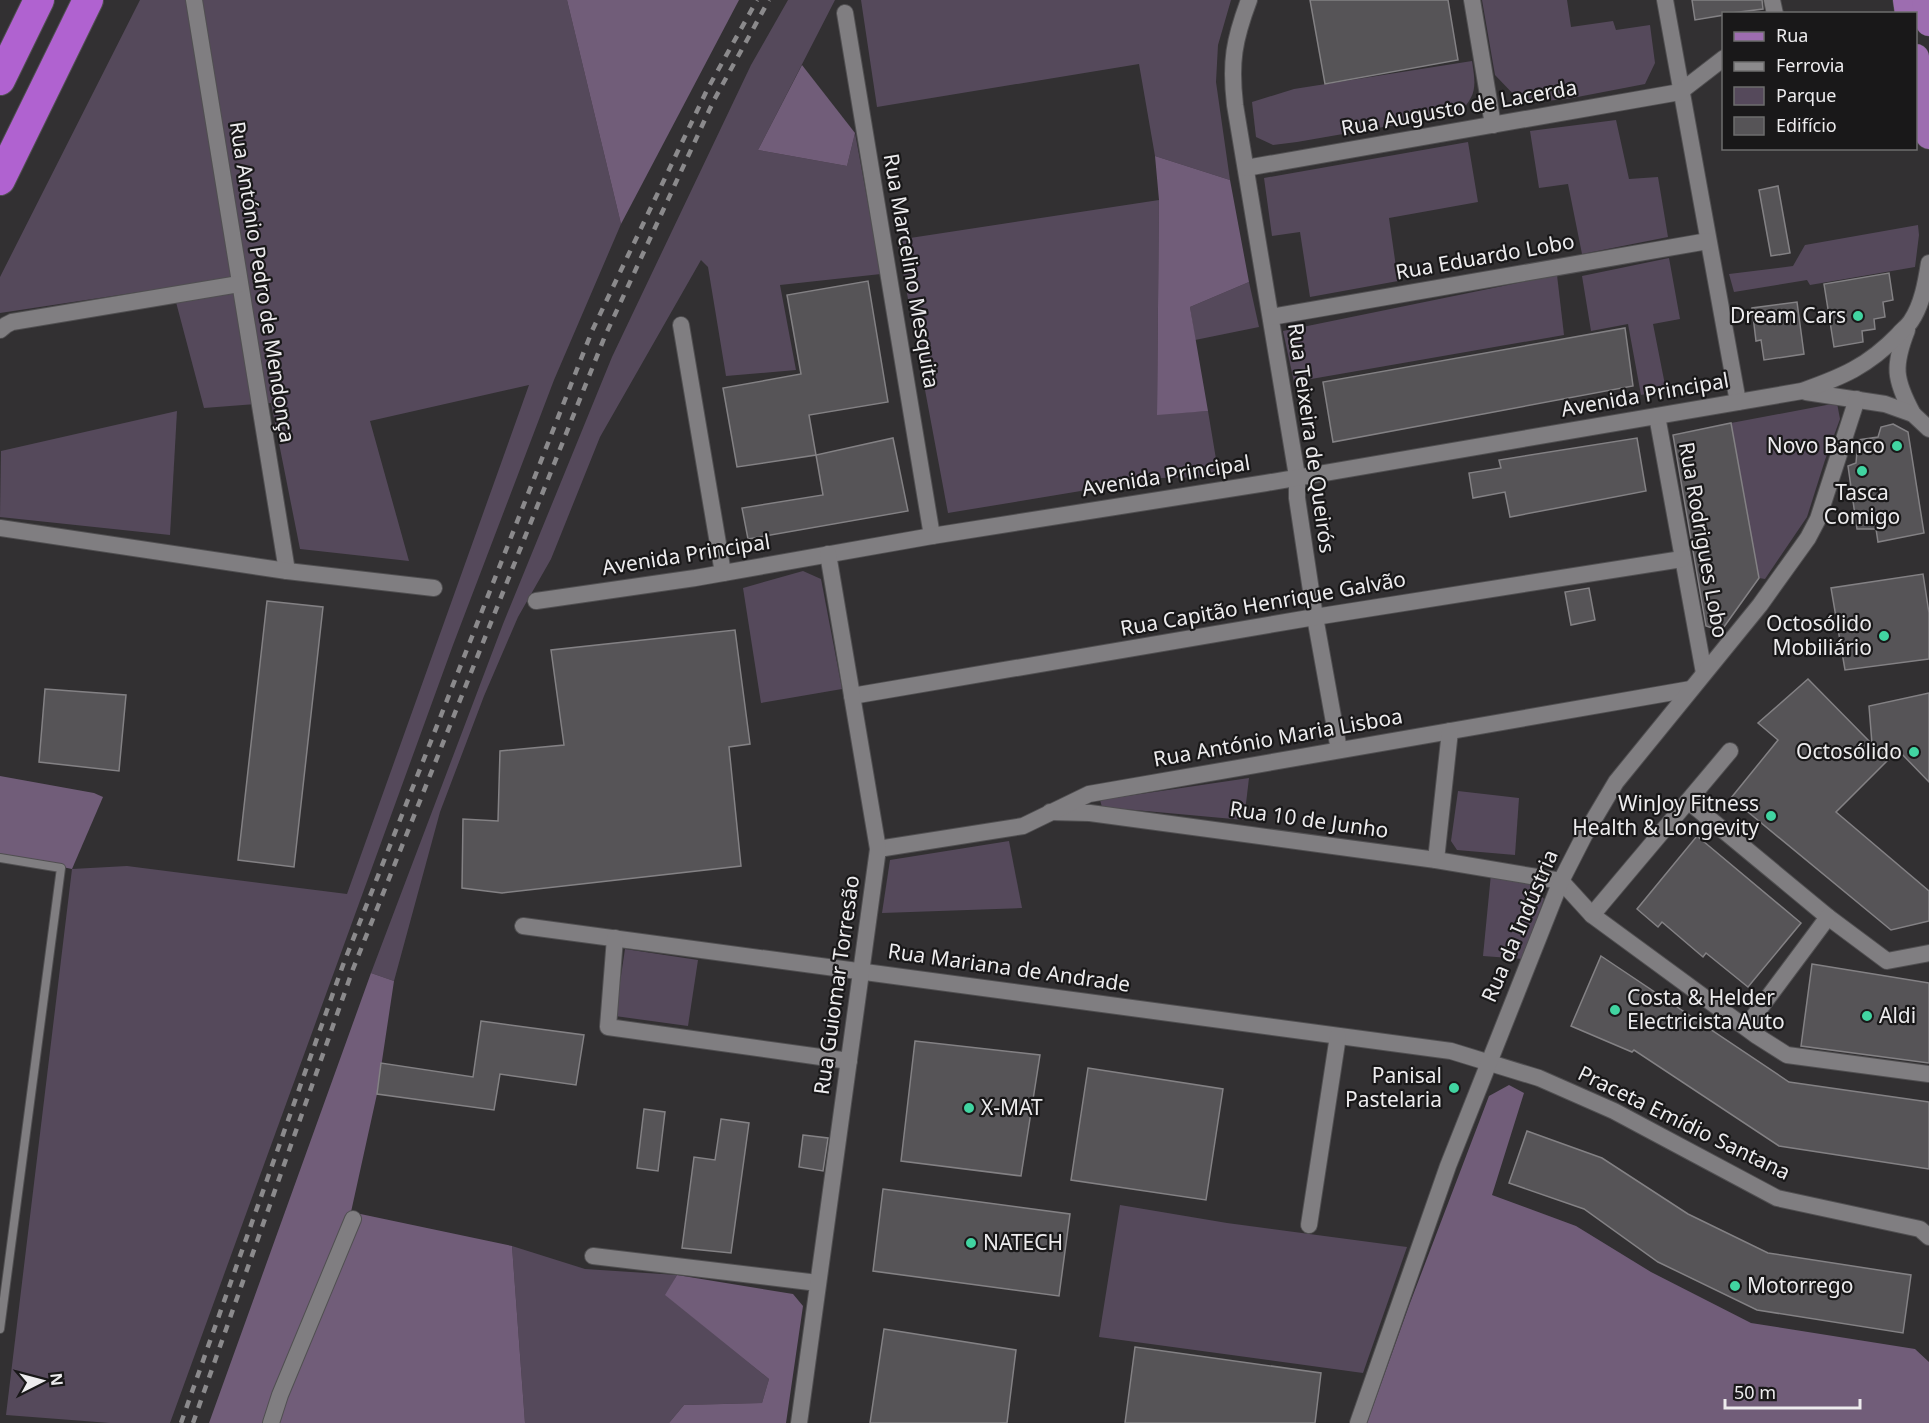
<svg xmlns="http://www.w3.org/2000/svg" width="1929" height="1423" font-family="'Noto Sans',sans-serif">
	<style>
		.green { fill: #55495b }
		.forest { fill: #715d79 }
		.building { fill: #565457; stroke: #838184; stroke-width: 1.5 }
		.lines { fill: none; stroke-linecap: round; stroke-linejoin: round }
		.lane-casing { stroke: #504f51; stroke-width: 10 }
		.street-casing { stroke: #504f51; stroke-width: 18 }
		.primary-casing { stroke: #504f51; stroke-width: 27 }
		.highway-casing { stroke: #504f51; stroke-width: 32 }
		.lane { stroke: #807e81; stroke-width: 8 }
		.street { stroke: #807e81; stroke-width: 16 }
		.primary { stroke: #9d6db0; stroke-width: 26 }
		.highway { stroke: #b062d0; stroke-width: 30 }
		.rail { stroke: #8b8a8c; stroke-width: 4.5; stroke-dasharray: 8 8; stroke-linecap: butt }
		.poi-dot { fill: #41d4a1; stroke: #191819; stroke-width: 2 }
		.labels { text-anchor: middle; stroke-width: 4.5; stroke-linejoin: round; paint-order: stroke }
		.street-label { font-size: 21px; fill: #edecee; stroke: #191819 }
		.poi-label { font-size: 21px; fill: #edecee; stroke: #191819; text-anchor: end }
	</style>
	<rect width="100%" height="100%" fill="#323032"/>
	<g class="green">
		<polygon points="140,0 567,0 621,224 554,380 453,645 170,1423 110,1423 6,1415 72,869 127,866 347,894 529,385 370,421 409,561 300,549 271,403 204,408 172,287 0,313 0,277"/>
		<polygon points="788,0 835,0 758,150 847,166 855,133 881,274 780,285 796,370 726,376 708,267 701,260 600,437 551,559 518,617 484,696 440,812 394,981 371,973 503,624 612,357 751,65"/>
		<polygon points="861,0 1231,0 1218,45 1216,82 1230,180 1155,156 1139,64 877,107"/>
		<polygon points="1482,0 1567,0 1571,27 1613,21 1616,30 1650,25 1655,63 1645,84 1567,99 1534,102 1517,98 1495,75"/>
		<path d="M1472,61C1476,87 1477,95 1458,114L1297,142L1273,145L1256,137L1252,102L1294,89Z"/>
		<polygon points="1616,120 1629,179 1658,177 1668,237 1582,254 1568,184 1539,188 1530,131"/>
		<polygon points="1468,142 1478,202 1389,218 1398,281 1310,297 1300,232 1272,236 1264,178"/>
		<polygon points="1159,200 1157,414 1208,411 1219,477 1159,478 948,513 897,240"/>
		<polygon points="1918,225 1919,235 1915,267 1810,285 1807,280 1734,292 1729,274 1793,266 1805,245"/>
		<polygon points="1669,258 1680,319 1653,324 1666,390 1641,395 1628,324 1591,331 1582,276"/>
		<polygon points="1557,275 1564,335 1294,382 1283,331"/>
		<polygon points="1249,282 1259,327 1195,340 1190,307"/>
		<polygon points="1837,403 1840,419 1825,460 1807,517 1765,579 1759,578 1731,423"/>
		<polygon points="177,411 170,535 0,517 1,451"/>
		<polygon points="803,571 821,579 842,689 761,703 743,588"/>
		<polygon points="1249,778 1244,820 1102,807 1100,800"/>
		<polygon points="1458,791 1519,798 1515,855 1457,850 1451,841"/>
		<polygon points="1009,841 1022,908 882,913 890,860"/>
		<polygon points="1491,874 1528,881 1544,899 1523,959 1483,956"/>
		<polygon points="625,949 698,960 688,1026 615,1016"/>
		<polygon points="1120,1205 1227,1223 1407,1247 1363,1373 1099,1337"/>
		<polygon points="512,1246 585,1269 677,1275 666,1295 769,1379 762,1403 684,1405 669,1423 525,1423"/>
	</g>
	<g class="forest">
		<polygon points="567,0 739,0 621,224"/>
		<polygon points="802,65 855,133 847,166 758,150"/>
		<polygon points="1155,156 1230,180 1249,282 1190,307 1208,411 1157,415 1159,200"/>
		<polygon points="0,776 94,793 103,797 72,869 0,854"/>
		<polygon points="371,973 394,981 377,1094 351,1212 512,1246 525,1423 209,1423"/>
		<polygon points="1509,1085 1524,1093 1492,1195 1576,1226 1651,1272 1751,1323 1915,1349 1929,1362 1929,1423 1367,1423 1410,1303 1489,1096"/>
		<polygon points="677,1275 793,1294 803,1306 786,1423 669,1423 684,1405 762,1403 769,1379 665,1295"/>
	</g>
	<g class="building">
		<polygon points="1310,0 1448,0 1458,60 1325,84"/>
		<polygon points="1692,0 1762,0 1763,9 1724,14 1724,15 1695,20"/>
		<polygon points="1778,186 1790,253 1771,256 1759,190"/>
		<polygon points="1889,273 1893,300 1883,302 1885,317 1874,319 1875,329 1862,331 1863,342 1834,347 1824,284"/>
		<polygon points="868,281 888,402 809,415 816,455 737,467 723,388 801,374 787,295"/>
		<polygon points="1797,302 1804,354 1764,360 1761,340 1756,341 1752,308"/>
		<polygon points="1625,328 1633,386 1333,442 1323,382"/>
		<polygon points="1731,423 1759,578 1721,631 1706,626 1673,435"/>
		<polygon points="1893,424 1908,432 1924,533 1878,542 1876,529 1857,529 1848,466 1856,463 1858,440 1878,437 1881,427"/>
		<polygon points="893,438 908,511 748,539 742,508 823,495 816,455"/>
		<polygon points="1637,438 1646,491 1510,517 1505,492 1473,498 1469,473 1501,468 1499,460"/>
		<polygon points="1923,574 1929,613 1929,659 1845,670 1831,588"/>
		<polygon points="1589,588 1595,620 1571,625 1565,592"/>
		<polygon points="267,601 323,607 294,867 238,860"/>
		<polygon points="735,630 750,744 729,747 741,866 502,893 462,888 463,819 498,821 500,751 564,745 551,650"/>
		<polygon points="1808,679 1872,744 1869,706 1929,693 1929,782 1898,750 1836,812 1929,891 1929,921 1891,930 1731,798 1778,740 1758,723"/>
		<polygon points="45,689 126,695 119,771 39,762"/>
		<polygon points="1697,836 1801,923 1748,987 1706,953 1703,957 1662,922 1658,927 1637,909"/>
		<polygon points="1601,956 1789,1082 1929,1102 1929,1169 1779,1146 1634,1050 1632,1052 1571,1026"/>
		<polygon points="1812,964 1929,983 1929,1063 1801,1046"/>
		<polygon points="481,1021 584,1035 576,1085 500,1074 494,1110 377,1094 381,1063 473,1077"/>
		<polygon points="915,1041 1040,1055 1021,1176 901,1161"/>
		<polygon points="1088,1068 1223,1089 1206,1200 1071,1180"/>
		<polygon points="644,1109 665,1112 658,1171 637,1168"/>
		<polygon points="721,1119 749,1123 731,1253 682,1248 694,1157 715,1160"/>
		<polygon points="1527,1131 1602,1158 1688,1214 1768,1253 1911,1275 1903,1333 1757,1310 1658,1262 1584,1209 1509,1183"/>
		<polygon points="803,1135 828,1138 823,1171 799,1167"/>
		<polygon points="883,1189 1070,1214 1059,1296 873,1271"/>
		<polygon points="884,1329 1016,1350 1007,1423 870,1423"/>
		<polygon points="1135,1347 1321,1373 1315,1423 1125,1423"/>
	</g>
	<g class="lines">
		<defs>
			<polyline id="lane" points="0,858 61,868 0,1329"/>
			<g id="street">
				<polyline points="194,0 287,571"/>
				<path d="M1249,0C1234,40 1230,62 1235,105L1297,476V498L1315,617L1339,750"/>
				<polyline points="1472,0 1493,125"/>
				<polyline points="1665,0 1738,402"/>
				<polyline points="1772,0 1775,14"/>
				<polyline points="845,13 932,536"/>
				<polyline points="1246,168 1680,92 1724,58"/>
				<polyline points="1271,317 1708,241"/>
				<polyline points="681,325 723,573"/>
				<polyline points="0,330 6,325 12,322 239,284"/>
				<path d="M1907,330C1893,366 1894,379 1913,414"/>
				<polyline points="1806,392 1885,404 1913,414 1929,429"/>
				<polyline points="1657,416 1704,673"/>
				<polyline points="0,528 287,571 434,588"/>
				<path d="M536,601L695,578L932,536L1266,483L1802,391C1842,377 1868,366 1898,335C1902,330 1908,326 1911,321C1922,305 1926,282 1929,263"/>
				<polyline points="852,696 1315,617 1682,559"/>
				<polyline points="1688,801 1730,751"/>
				<polyline points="1050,812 1090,813 1436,860 1561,881 1592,915 1757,1036 1787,1055 1929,1074"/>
				<polyline points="878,849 1023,826 1089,794 1691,689"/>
				<polyline points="1436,860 1450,731"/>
				<polyline points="1592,915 1688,801 1828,917 1887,961 1929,953"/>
				<polyline points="523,926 1451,1051 1539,1078 1614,1111 1777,1198 1920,1229 1929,1237"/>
				<polyline points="615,938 608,1027 849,1061"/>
				<polyline points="1746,1027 1828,917"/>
				<polyline points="1309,1225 1338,1036"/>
				<polyline points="593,1256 818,1283"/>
				<polyline points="271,1423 280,1395 353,1219"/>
				<polyline points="799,1423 878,849 828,554"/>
				<polyline points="1358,1423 1448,1166 1561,881 1584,836 1616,782 1760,605 1808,538 1818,519 1857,399"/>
			</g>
			<g id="primary">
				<polyline points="1906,0 1908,14"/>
				<polyline points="1925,0 1929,23"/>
				<polyline points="1916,57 1929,136"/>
			</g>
			<g id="highway">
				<polyline points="0,80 39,0"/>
				<polyline points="0,180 88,0"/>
			</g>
		</defs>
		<use href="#lane" class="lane-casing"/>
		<use href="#street" class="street-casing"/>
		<use href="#primary" class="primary-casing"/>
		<use href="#highway" class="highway-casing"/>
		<use href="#lane" class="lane"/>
		<use href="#street" class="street"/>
		<use href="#primary" class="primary"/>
		<use href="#highway" class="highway"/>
		<g class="rail">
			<polyline points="181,1423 343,965 592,331 707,90 757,0"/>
			<polyline points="193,1423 353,969 605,336 714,100 769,0"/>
		</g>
	</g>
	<g class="poi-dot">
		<circle cx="1858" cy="316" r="6"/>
		<circle cx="1897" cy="446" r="6"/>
		<circle cx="1862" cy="471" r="6"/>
		<circle cx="1884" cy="636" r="6"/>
		<circle cx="1914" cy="752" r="6"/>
		<circle cx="1771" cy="816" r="6"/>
		<circle cx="1615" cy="1010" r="6"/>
		<circle cx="1867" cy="1016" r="6"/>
		<circle cx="1454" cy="1088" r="6"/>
		<circle cx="969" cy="1108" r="6"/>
		<circle cx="971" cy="1243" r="6"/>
		<circle cx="1735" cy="1286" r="6"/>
	</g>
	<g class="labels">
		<g class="street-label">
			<text transform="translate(1459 108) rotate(-10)" y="7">Rua Augusto de Lacerda</text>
			<text transform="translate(1485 257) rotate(-10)" y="7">Rua Eduardo Lobo</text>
			<text transform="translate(911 271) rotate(80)" y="7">Rua Marcelino Mesquita</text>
			<text transform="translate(262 282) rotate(81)" y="7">Rua António Pedro de Mendonça</text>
			<text transform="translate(1645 395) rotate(-10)" y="7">Avenida Principal</text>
			<text transform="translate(1311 438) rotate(82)" y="7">Rua Teixeira de Queirós</text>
			<text transform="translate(1166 476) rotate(-9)" y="7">Avenida Principal</text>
			<text transform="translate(1703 540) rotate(80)" y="7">Rua Rodrigues Lobo</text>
			<text transform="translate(686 555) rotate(-9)" y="7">Avenida Principal</text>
			<text transform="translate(1263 604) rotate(-10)" y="7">Rua Capitão Henrique Galvão</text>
			<text transform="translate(1278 738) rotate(-10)" y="7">Rua António Maria Lisboa</text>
			<text transform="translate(1309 820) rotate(8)" y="7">Rua 10 de Junho</text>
			<text transform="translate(1520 926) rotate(-67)" y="7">Rua da Indústria</text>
			<text transform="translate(1009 968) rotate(8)" y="7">Rua Mariana de Andrade</text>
			<text transform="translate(837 985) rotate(-82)" y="7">Rua Guiomar Torresão</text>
			<text transform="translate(1684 1123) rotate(26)" y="7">Praceta Emídio Santana</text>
		</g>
		<g class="poi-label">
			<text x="1846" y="323">Dream Cars</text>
			<text x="1885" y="453">Novo Banco</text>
			<text x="1862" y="500" text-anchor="middle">Tasca<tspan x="1862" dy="24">Comigo</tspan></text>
			<text x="1872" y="631">Octosólido<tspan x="1872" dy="24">Mobiliário</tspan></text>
			<text x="1902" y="759">Octosólido</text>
			<text x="1759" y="811">WinJoy Fitness<tspan x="1759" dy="24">Health &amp; Longevity</tspan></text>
			<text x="1627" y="1005" text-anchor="start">Costa &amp; Helder<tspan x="1627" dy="24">Electricista Auto</tspan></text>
			<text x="1879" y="1023" text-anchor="start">Aldi</text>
			<text x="1442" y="1083">Panisal<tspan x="1442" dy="24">Pastelaria</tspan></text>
			<text x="981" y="1115" text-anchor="start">X-MAT</text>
			<text x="983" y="1250" text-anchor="start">NATECH</text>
			<text x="1747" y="1293" text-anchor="start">Motorrego</text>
		</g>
	</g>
	<rect x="1722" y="12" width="195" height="138" fill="#191819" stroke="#6e6d6e" stroke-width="1.5"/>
	<rect x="1734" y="32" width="30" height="9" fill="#9d6db0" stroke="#6e6d6e" stroke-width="1.5"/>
	<text x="1776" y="42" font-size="18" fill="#edecee">Rua</text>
	<rect x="1734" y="62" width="30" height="9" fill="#8b8a8c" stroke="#6e6d6e" stroke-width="1.5"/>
	<text x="1776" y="72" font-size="18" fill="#edecee">Ferrovia</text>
	<rect x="1734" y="87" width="30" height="18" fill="#55495b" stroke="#6e6d6e" stroke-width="1.5"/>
	<text x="1776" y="102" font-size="18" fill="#edecee">Parque</text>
	<rect x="1734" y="117" width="30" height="18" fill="#565457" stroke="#6e6d6e" stroke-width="1.5"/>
	<text x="1776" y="132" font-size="18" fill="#edecee">Edifício</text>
	<g transform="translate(42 1381) rotate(84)" stroke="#191819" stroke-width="4.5" paint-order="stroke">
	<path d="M0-4.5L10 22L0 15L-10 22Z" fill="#edecee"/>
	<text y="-9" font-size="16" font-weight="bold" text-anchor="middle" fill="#edecee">N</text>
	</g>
	<path d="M1725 1399v9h135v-9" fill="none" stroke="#edecee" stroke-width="3"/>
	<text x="1734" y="1399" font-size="18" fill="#edecee" stroke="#191819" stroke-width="4.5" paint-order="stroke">50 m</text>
</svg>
